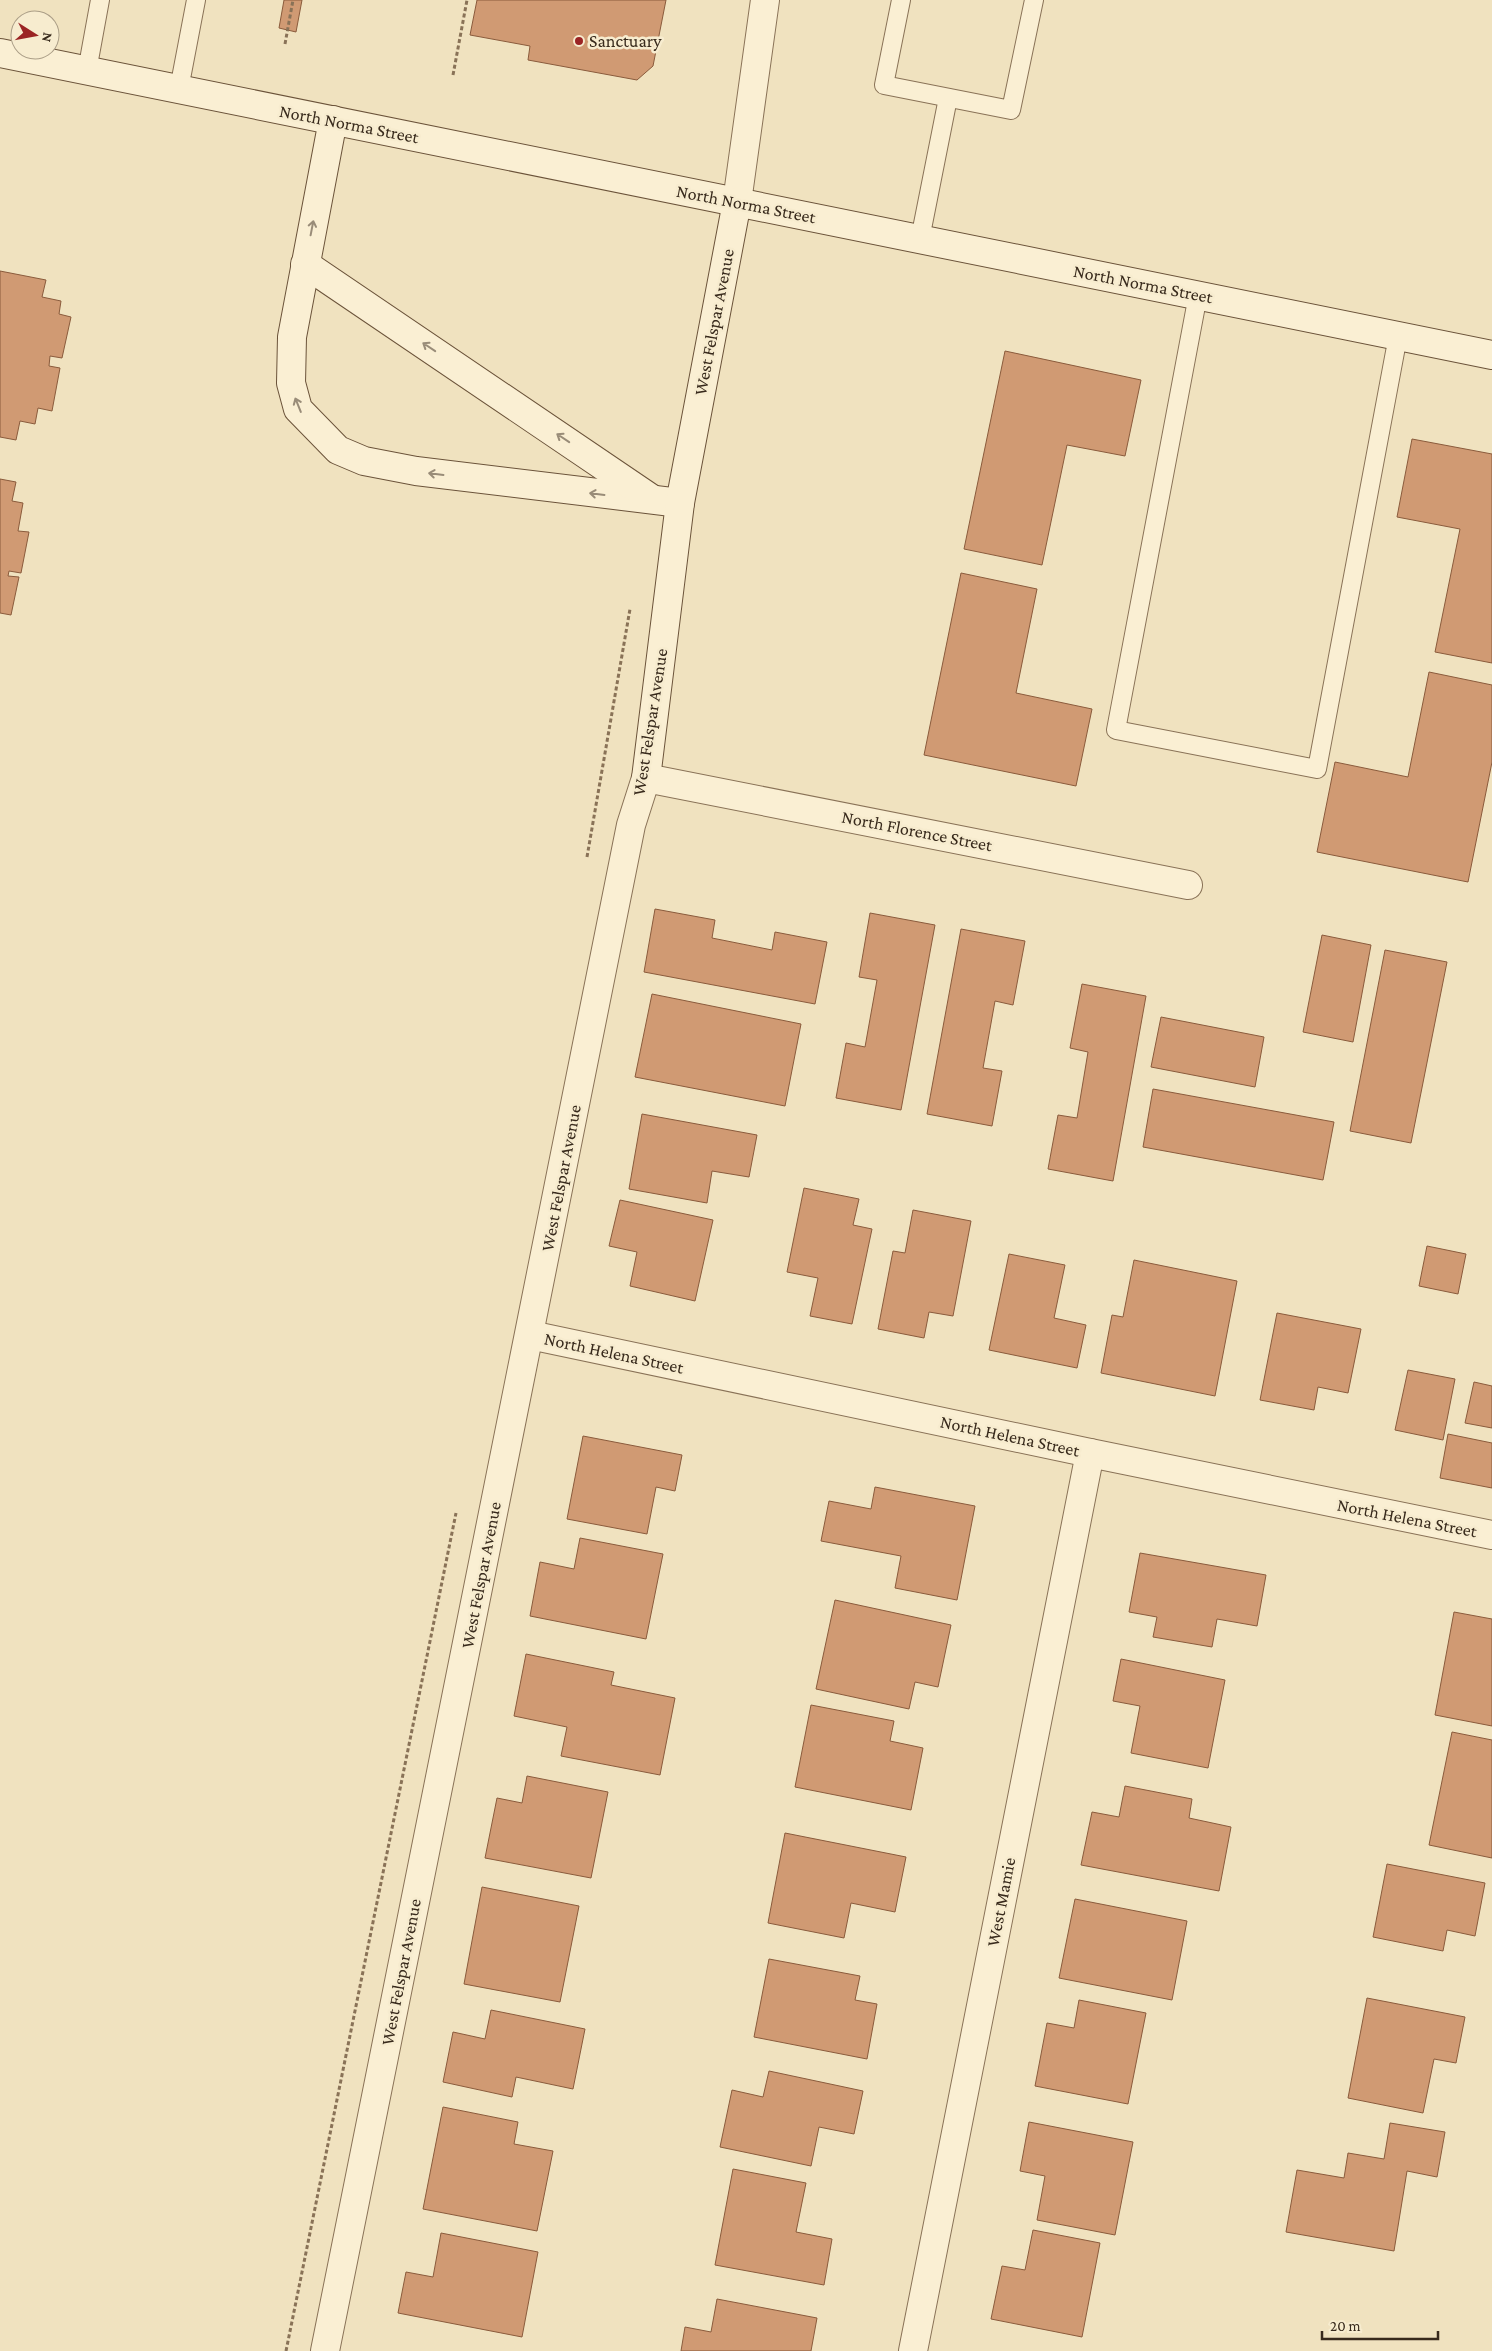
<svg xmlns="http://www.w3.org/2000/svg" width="1492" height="2351" font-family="'Crimson Pro',serif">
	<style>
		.building { fill: #d09a73; stroke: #8a5b3c }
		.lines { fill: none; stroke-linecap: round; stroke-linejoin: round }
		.lane-casing { stroke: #897257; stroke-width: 20 }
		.street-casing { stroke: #897257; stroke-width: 30 }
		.secondary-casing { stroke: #6b533a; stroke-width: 30 }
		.path { stroke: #897257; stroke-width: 3; stroke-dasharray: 4 2.5; stroke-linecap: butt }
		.lane { stroke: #faefd3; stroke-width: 18 }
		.street { stroke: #faefd3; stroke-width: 28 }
		.secondary { stroke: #faefd3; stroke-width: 28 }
		.oneway { stroke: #998c78 }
		.poi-dot { fill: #9b2424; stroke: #f7eccf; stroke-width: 2 }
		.labels { text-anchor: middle; stroke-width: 5; stroke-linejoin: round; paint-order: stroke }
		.poi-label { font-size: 18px; fill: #382a1c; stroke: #f7eccf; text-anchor: start }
		.street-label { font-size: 18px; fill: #382a1c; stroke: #f7eccf }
	</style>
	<rect width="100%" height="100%" fill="#f0e2bf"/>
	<g class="building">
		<polygon points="284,0 302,0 296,32 279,28"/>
		<polygon points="477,0 666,0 653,66 637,80 528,60 530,46 470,35"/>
		<polygon points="0,271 46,280 42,297 61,301 59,314 71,317 62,358 50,356 49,366 60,368 52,411 38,408 35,424 20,421 16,440 0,437"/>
		<polygon points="1005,351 1141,380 1125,456 1067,445 1042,565 964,549"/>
		<polygon points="1412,439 1492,454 1492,663 1435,652 1460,529 1397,517"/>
		<polygon points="0,479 16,482 12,501 23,503 18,531 29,532 21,573 9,571 8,576 19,577 11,615 0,613"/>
		<polygon points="961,573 1037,589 1016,693 1092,709 1076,786 924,755"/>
		<polygon points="1429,672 1492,685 1492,762 1468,882 1317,852 1335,762 1408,777"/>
		<polygon points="655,909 715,920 712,938 772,950 775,932 827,942 815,1004 644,972"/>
		<polygon points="870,913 935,925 901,1110 836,1098 846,1043 865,1047 877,980 859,977"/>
		<polygon points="961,929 1025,941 1013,1005 995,1001 983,1068 1002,1071 992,1126 927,1114"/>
		<polygon points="1322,935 1371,945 1353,1042 1303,1032"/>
		<polygon points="1385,950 1447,962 1411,1143 1350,1131"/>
		<polygon points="1082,984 1146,996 1113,1181 1048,1169 1058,1115 1077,1118 1088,1052 1070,1048"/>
		<polygon points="652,994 801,1024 785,1106 635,1077"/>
		<polygon points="1161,1017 1264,1037 1255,1087 1151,1067"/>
		<polygon points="1153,1089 1334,1122 1323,1180 1143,1147"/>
		<polygon points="642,1114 757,1135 749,1177 712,1171 707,1203 629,1189"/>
		<polygon points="804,1188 859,1199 853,1225 872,1229 852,1324 810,1316 818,1278 787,1272"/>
		<polygon points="620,1200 713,1220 695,1301 630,1286 637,1252 609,1246"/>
		<polygon points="913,1210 971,1221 953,1316 929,1312 924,1338 878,1329 893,1251 905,1253"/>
		<polygon points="1427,1246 1466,1254 1458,1294 1419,1286"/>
		<polygon points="1009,1254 1065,1265 1054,1318 1086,1325 1077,1368 989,1350"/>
		<polygon points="1134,1260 1237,1281 1215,1396 1101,1373 1112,1315 1123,1317"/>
		<polygon points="1277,1313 1361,1329 1348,1393 1318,1387 1314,1410 1260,1400"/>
		<polygon points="1408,1370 1455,1379 1443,1440 1395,1430"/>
		<polygon points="1474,1382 1492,1386 1492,1428 1465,1423"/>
		<polygon points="1448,1434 1492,1443 1492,1488 1440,1478"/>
		<polygon points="583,1436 682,1455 675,1491 656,1487 647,1534 567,1519"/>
		<polygon points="875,1487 975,1506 957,1600 895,1588 901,1556 821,1541 829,1501 871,1509"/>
		<polygon points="580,1538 663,1554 646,1639 530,1616 540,1562 574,1569"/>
		<polygon points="1140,1553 1266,1575 1257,1626 1217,1619 1212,1647 1153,1637 1157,1617 1129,1612"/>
		<polygon points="835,1600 951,1625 938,1687 915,1682 909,1709 816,1689"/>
		<polygon points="1454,1612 1492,1619 1492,1726 1435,1715"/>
		<polygon points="526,1654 614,1672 611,1685 675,1698 660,1775 561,1756 567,1727 514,1716"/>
		<polygon points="1121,1659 1225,1680 1208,1768 1131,1753 1140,1706 1113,1701"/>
		<polygon points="811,1705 894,1721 890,1741 923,1748 911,1810 795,1787"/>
		<polygon points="1452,1732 1492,1740 1492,1858 1429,1845"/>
		<polygon points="527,1776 608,1792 591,1878 485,1858 497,1798 522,1803"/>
		<polygon points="1125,1786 1192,1799 1189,1818 1231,1827 1219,1891 1081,1865 1092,1812 1119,1817"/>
		<polygon points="785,1833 906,1857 895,1912 851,1903 844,1938 768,1923"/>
		<polygon points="1387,1864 1485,1883 1475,1936 1447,1930 1443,1951 1373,1937"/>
		<polygon points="482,1887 579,1906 560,2002 464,1984"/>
		<polygon points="1075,1899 1187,1921 1172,2000 1059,1978"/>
		<polygon points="769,1959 860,1976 855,2000 877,2004 867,2059 754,2037"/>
		<polygon points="1367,1998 1465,2017 1456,2063 1434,2059 1423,2113 1348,2098"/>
		<polygon points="1079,2000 1146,2013 1128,2104 1035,2086 1047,2023 1074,2028"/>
		<polygon points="491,2010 585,2029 573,2089 516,2077 512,2097 443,2082 453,2032 485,2039"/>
		<polygon points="769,2071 863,2091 854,2134 819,2127 811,2166 720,2147 732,2090 763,2097"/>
		<polygon points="443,2107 518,2122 514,2144 553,2151 537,2231 423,2209"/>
		<polygon points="1029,2122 1133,2142 1115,2235 1037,2220 1045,2176 1020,2171"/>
		<polygon points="1390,2123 1445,2132 1437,2177 1407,2171 1394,2251 1286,2232 1297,2170 1344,2178 1348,2153 1384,2159"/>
		<polygon points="733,2169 806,2183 796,2232 832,2239 824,2285 715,2265"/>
		<polygon points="1033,2230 1100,2243 1082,2337 991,2319 1002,2266 1025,2270"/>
		<polygon points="441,2233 538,2252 522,2337 398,2313 406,2272 433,2277"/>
		<polygon points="717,2299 817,2318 811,2351 681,2351 685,2327 711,2332"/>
	</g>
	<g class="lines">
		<defs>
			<g id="lane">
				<polyline points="901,0 884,85 1011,110 1034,0"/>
				<polyline points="87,71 100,0"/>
				<polyline points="179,89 196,0"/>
				<polyline points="920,239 948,98"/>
				<polyline points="1198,295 1116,730 1317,769 1398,336"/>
			</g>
			<g id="street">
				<polyline points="737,202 765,0"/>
				<polyline points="530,1335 1090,1453 1492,1535"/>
				<polyline points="325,2351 631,825 646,778 1188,885"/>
				<polyline points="913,2351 1090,1453"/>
			</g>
			<g id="secondary">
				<polyline points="0,53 1492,355"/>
				<polyline points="333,120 292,337 291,383 298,409 338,450 364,461 416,471 680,503"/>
				<polyline points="305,264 652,499"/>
				<polyline points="646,778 680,503 737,202"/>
			</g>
		</defs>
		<use href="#lane" class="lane-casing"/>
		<use href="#street" class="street-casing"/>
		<use href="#secondary" class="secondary-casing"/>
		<g class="path">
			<polyline points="285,44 293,0"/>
			<polyline points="453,75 467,0"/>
			<polyline points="587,857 630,609"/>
			<polyline points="286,2351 456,1513"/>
		</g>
		<use href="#lane" class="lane"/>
		<use href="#street" class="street"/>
		<use href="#secondary" class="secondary"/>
	</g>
	<defs><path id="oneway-shaft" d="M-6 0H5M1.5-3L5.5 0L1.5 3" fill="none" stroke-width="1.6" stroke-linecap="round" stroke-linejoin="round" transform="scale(1.25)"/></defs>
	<g class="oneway">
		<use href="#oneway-shaft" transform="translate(312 228) rotate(-79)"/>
		<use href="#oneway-shaft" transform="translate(429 347) rotate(-146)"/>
		<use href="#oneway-shaft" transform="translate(298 405) rotate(-112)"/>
		<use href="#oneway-shaft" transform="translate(563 438) rotate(-146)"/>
		<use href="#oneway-shaft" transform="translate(436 474) rotate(-173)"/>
		<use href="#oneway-shaft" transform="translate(597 494) rotate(-173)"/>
	</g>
	<circle class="poi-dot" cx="579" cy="41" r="5"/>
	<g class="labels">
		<g class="poi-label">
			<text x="589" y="47">Sanctuary</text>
		</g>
		<g class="street-label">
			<text transform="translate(349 124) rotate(11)" y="6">North Norma Street</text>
			<text transform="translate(746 204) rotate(11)" y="6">North Norma Street</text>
			<text transform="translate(1143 284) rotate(11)" y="6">North Norma Street</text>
			<text transform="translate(714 322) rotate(-79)" y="6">West Felspar Avenue</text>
			<text transform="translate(650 722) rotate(-81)" y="6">West Felspar Avenue</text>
			<text transform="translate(917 831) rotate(11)" y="6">North Florence Street</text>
			<text transform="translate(561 1178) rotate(-79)" y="6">West Felspar Avenue</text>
			<text transform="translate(614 1353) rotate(12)" y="6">North Helena Street</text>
			<text transform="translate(1010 1436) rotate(12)" y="6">North Helena Street</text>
			<text transform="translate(1407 1518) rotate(11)" y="6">North Helena Street</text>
			<text transform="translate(481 1575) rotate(-79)" y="6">West Felspar Avenue</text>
			<text transform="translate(1001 1902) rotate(-79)" y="6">West Mamie</text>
			<text transform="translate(401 1972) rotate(-79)" y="6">West Felspar Avenue</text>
		</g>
	</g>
	<g transform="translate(35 35) rotate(101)"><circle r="24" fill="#f7eccf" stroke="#ab9e87"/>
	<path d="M0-4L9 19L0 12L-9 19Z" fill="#9b2424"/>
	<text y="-8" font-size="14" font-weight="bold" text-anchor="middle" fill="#382a1c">N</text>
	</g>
	<path d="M1322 2331v8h116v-8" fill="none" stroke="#382a1c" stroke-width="2.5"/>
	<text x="1330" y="2331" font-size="15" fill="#382a1c" stroke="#f7eccf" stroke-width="4" paint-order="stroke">20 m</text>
</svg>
